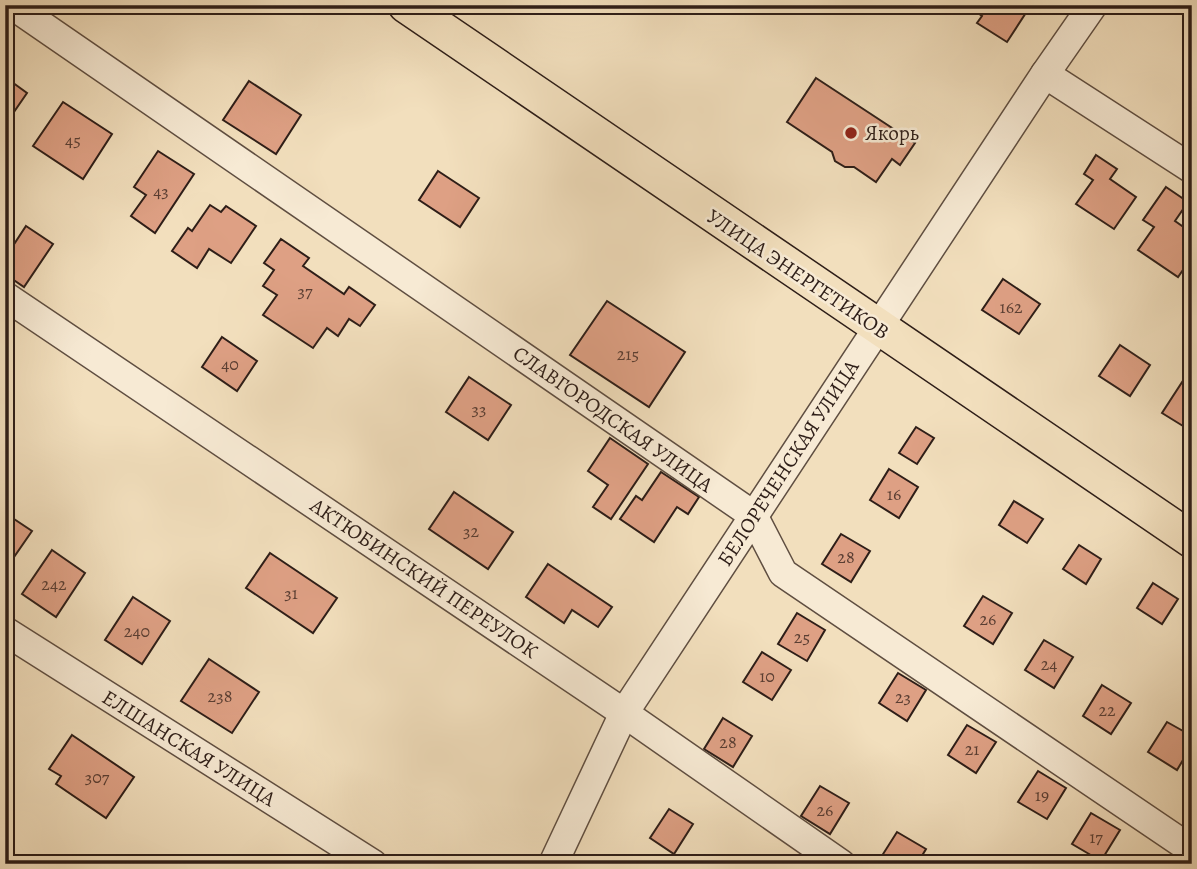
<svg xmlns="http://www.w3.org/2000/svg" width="1197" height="869" font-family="Alegreya,serif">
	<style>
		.building { fill: #dea084; stroke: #2e1e18; stroke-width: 2 }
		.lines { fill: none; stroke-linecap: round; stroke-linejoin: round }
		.minor-casing { stroke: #5f4e41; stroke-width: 31 }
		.major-casing { stroke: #2e1e18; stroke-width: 38 }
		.minor { stroke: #f7ead4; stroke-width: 28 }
		.major { stroke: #f2dfbd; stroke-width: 35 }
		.poi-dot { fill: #8f2418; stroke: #f7ead4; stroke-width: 2.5 }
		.labels { text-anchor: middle; stroke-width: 5; stroke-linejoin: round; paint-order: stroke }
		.number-label { font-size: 18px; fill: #5a3e33 }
		.poi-label { font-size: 21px; fill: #2e1e18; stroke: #f7ead4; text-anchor: start }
		.street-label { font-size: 21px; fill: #2e1e18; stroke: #f7ead4 }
	</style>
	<rect width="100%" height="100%" fill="#f2dfbd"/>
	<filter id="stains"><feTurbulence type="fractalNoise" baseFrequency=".00286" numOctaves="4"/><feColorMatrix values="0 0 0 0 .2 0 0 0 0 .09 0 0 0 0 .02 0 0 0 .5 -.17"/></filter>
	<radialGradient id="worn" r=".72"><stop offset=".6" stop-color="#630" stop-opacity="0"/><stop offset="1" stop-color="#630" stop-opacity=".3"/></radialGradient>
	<g class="building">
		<polygon points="967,5 1031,5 1007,42 977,23 982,16"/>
		<polygon points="5,77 27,93 5,125"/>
		<polygon points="816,78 915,143 900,165 892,159 876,182 854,167 845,167 835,161 832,152 787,122"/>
		<polygon points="249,81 301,115 276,154 223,120"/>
		<polygon points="63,102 112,134 83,179 33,146"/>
		<polygon points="158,151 194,174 155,233 131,216 146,195 134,187"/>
		<polygon points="1096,155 1117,169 1110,179 1136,197 1114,229 1076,204 1093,180 1084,174"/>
		<polygon points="438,171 479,198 460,227 419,200"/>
		<polygon points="1166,187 1188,202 1175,221 1192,233 1192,257 1178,277 1138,250 1154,227 1143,220"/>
		<polygon points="210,205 221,212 226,206 256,226 231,263 209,249 197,268 172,251 188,228 192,231"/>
		<polygon points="26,226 53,244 24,287 5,274 5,258"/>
		<polygon points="281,239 309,258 303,266 344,294 349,287 375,305 360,326 349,319 338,336 327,328 313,348 263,315 277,295 263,286 274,270 264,263"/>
		<polygon points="1003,279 1040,304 1019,334 982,310"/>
		<polygon points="607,301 685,352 649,407 570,355"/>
		<polygon points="222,337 257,361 237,391 202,367"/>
		<polygon points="1120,345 1150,365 1130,396 1099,376"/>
		<polygon points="1188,373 1192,376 1192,412 1183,426 1162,413"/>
		<polygon points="469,377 511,405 488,440 446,412"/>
		<polygon points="916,427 934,438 917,464 899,453"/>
		<polygon points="610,438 648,464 611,519 593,507 608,485 588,471"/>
		<polygon points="889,469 918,487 899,518 870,500"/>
		<polygon points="661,472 699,497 688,514 677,507 654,542 620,519 636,496 642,500"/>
		<polygon points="454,492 513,532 488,569 429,529"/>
		<polygon points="1014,501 1043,519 1027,543 999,525"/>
		<polygon points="5,513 32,531 5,570"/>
		<polygon points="841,534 870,551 851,582 822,564"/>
		<polygon points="1079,545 1101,559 1086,584 1063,569"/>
		<polygon points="52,550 85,573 56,617 22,594"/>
		<polygon points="270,553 337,598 313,633 246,588"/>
		<polygon points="548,564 612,607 598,627 572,610 564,623 526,597"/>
		<polygon points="1153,583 1178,599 1162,624 1137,608"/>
		<polygon points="983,596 1012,613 993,644 964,626"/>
		<polygon points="133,597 170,621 142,664 105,640"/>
		<polygon points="797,613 825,630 807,661 778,644"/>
		<polygon points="1044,640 1073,657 1054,688 1025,670"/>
		<polygon points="762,652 791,670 772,700 743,682"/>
		<polygon points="209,659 259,692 232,733 181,701"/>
		<polygon points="898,673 926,690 907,721 879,703"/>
		<polygon points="1102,685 1131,703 1111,734 1083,716"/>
		<polygon points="723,718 752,736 733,767 704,749"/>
		<polygon points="1167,722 1192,736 1192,745 1177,770 1148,752"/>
		<polygon points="967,725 996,742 976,773 948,755"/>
		<polygon points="72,735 134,777 106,818 56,784 61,776 49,769"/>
		<polygon points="1038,771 1066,788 1047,819 1018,802"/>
		<polygon points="820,786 849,803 830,834 801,816"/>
		<polygon points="669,809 693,824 674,854 650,838"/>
		<polygon points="1091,813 1120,830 1101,861 1072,844"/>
		<polygon points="897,832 926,849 917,864 878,862"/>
	</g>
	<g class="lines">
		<defs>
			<g id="minor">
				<polyline points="12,5 753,515 783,573 1192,850"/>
				<polyline points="1045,74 1192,169"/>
				<polyline points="5,296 624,713 841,864"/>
				<polyline points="5,631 373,864"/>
				<polyline points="553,864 624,713 1045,74 1093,5"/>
			</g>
			<polyline id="major" points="406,5 1192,540"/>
		</defs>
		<use href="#minor" class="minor-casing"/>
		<use href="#major" class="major-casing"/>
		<use href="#minor" class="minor"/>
		<use href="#major" class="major"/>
	</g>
	<circle class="poi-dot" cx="851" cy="133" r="7"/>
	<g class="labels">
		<g class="number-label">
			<text x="73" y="146">45</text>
			<text x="161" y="197">43</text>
			<text x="305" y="297">37</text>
			<text x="1011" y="313">162</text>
			<text x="628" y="360">215</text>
			<text x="230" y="370">40</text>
			<text x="479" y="415">33</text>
			<text x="894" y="500">16</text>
			<text x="471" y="537">32</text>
			<text x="846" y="563">28</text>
			<text x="54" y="590">242</text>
			<text x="291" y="599">31</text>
			<text x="988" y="625">26</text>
			<text x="137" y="637">240</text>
			<text x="802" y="643">25</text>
			<text x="1049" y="670">24</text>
			<text x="767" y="682">10</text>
			<text x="220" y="702">238</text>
			<text x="903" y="703">23</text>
			<text x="1107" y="716">22</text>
			<text x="728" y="748">28</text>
			<text x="972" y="755">21</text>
			<text x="97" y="783">307</text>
			<text x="1042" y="801">19</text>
			<text x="825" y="816">26</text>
			<text x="1096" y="843">17</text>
		</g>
		<g class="poi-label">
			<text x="865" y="140">Якорь</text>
		</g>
		<g class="street-label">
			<text transform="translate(798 274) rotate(34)" y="7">УЛИЦА ЭНЕРГЕТИКОВ</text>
			<text transform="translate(613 419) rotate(35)" y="7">СЛАВГОРОДСКАЯ УЛИЦА</text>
			<text transform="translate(788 463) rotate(-57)" y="7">БЕЛОРЕЧЕНСКАЯ УЛИЦА</text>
			<text transform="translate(424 578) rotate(34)" y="7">АКТЮБИНСКИЙ ПЕРЕУЛОК</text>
			<text transform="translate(189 748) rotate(32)" y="7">ЕЛШАНСКАЯ УЛИЦА</text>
		</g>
	</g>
	<rect width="1197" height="869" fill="none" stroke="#f2dfbd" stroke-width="28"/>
	<rect x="7" y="7" width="1183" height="855" fill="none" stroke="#2e1e18" stroke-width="3.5"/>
	<rect x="14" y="14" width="1169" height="841" fill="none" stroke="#2e1e18" stroke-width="2"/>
	<rect width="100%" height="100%" filter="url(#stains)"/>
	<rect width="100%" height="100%" fill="url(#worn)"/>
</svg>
